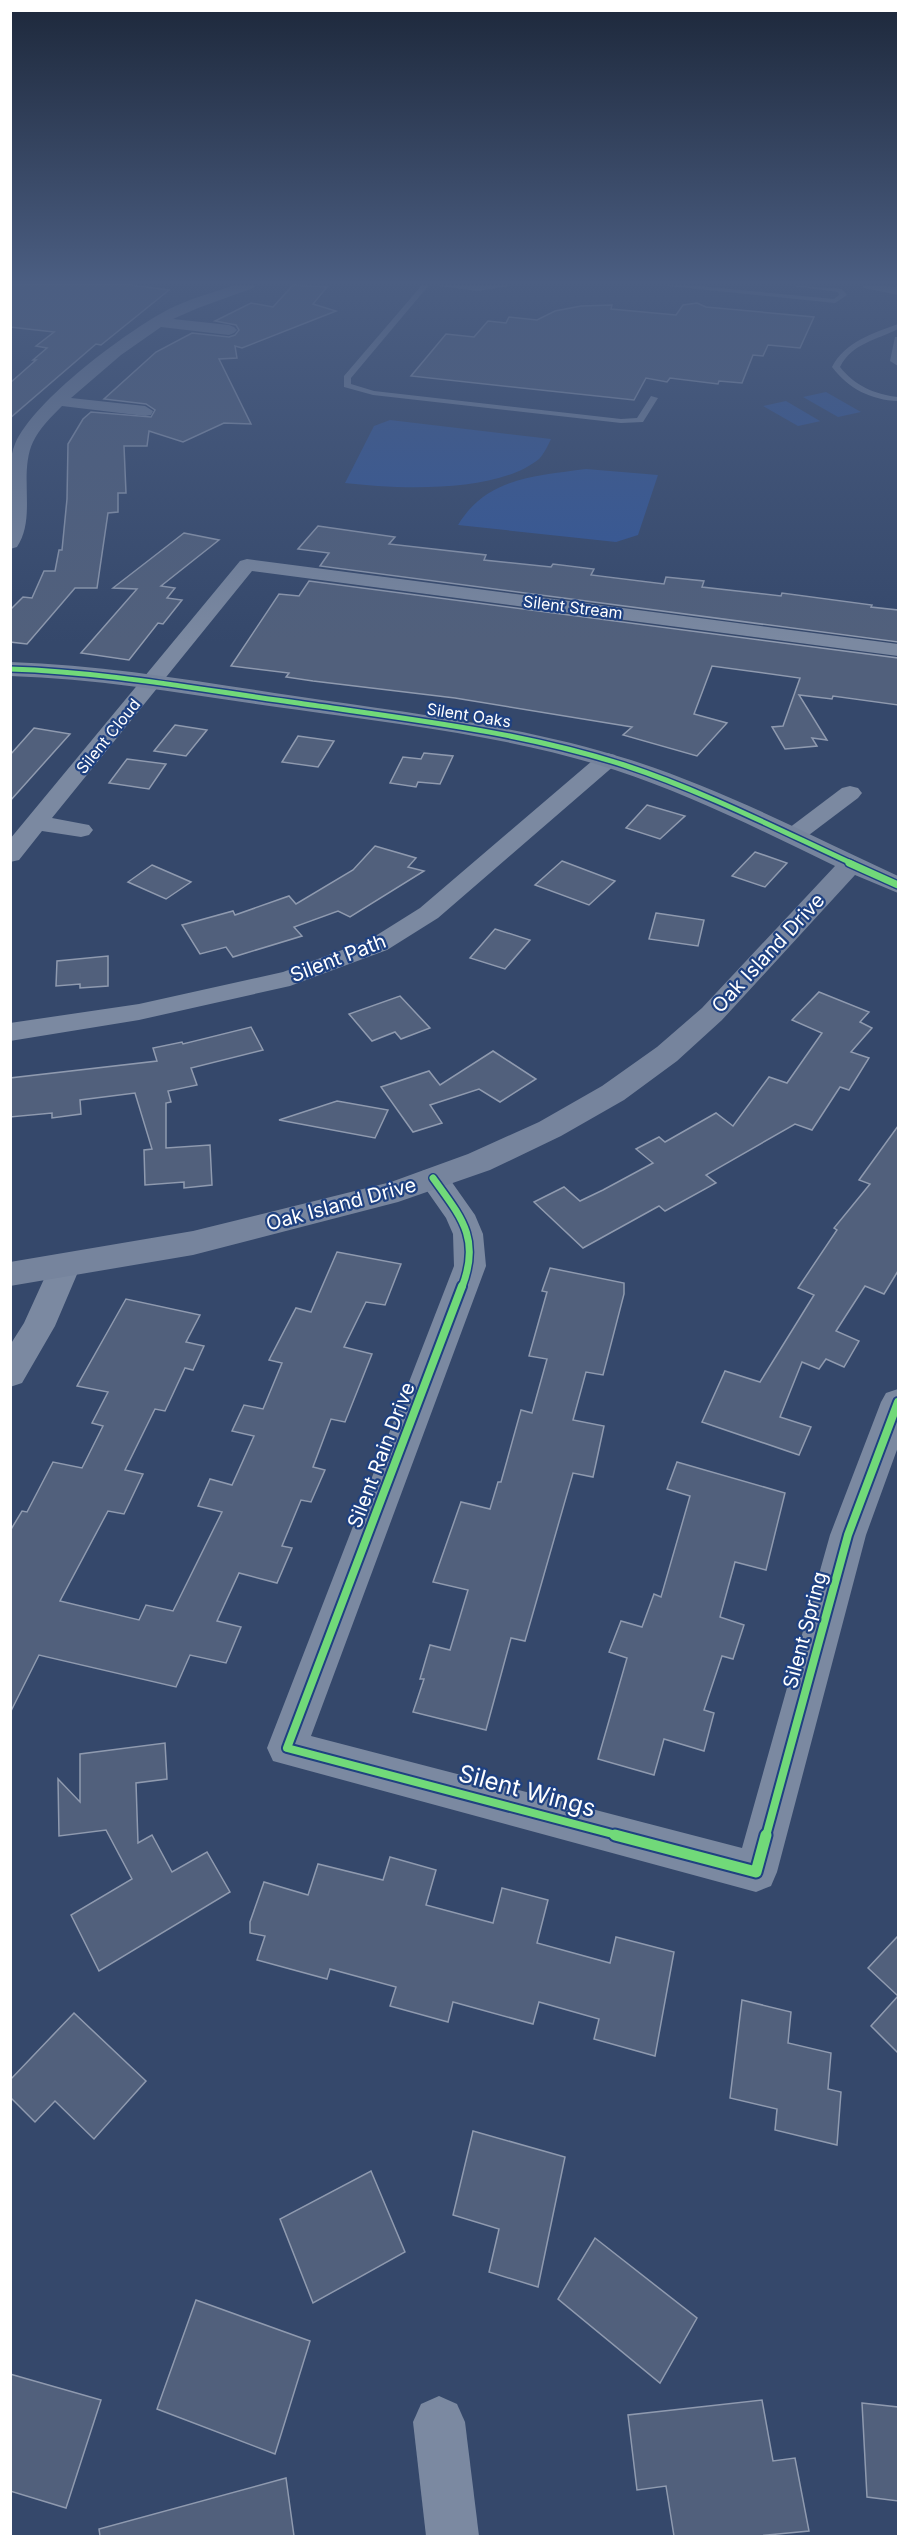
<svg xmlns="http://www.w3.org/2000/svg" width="909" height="2547" font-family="Inter,sans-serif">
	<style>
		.green { fill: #335799 }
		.building { fill: #51607c; stroke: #8f9aaf; stroke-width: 1.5 }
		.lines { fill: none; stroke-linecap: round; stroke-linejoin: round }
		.lane { fill: #7b89a1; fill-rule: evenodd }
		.street { fill: #7b89a1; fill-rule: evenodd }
		.secondary { fill: #76849d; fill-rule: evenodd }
		.cycleway-far3-casing { stroke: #1f4181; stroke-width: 8 }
		.cycleway-far2-casing { stroke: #1f4181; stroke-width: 10 }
		.cycleway-far1-casing { stroke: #1f4181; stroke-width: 12 }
		.cycleway-casing { stroke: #1f4181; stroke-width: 15 }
		.cycleway-far3 { stroke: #71d979; stroke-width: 5 }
		.cycleway-far2 { stroke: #71d979; stroke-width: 7 }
		.cycleway-far1 { stroke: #71d979; stroke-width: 8 }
		.cycleway { stroke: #71d979; stroke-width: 11 }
		.labels { text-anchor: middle; stroke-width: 4.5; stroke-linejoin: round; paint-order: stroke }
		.far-street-label { font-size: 16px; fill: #fff; stroke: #1f4181 }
		.street-label { font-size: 20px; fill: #fff; stroke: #1f4181 }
		.near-street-label { font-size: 24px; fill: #fff; stroke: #1f4181 }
	</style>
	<rect width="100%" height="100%" fill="#35486b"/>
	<g class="green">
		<polygon points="826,392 861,412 838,417 803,397"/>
		<polygon points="786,401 820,421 821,421 798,426 763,406"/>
		<path d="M390,420L551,439C548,445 544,454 539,459C496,494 397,489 345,483L374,426Z"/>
		<path d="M586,469L658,475L638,535L616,542L458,525C487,477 535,476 586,469Z"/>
	</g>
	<g class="building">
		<polygon points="10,285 131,285 169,290 101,345 96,344 10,418 10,383 36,360 33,360 47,348 36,346 54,332 10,327"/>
		<polygon points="293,285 327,287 313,304 336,311 242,348 235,346 237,358 219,359 251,424 224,423 183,442 149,431 147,446 124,446 126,493 118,493 118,512 108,513 97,588 75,588 27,644 10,642 10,610 23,597 32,598 44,571 55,571 59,550 62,550 67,499 68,444 83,419 91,412 151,417 155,410 146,404 104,399 156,352 192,333 229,337 235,335 239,330 236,325 215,321 251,303 273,307"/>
		<polygon points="697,303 706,307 814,317 800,348 768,345 763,356 753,355 742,383 719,381 718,384 670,378 667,382 646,378 634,400 411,376 446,334 474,337 488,321 506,323 509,317 537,320 555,311 581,306 612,305 611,309 676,315 683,305"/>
		<polygon points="318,526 395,537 389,544 486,555 484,560 551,567 553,564 594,569 591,575 664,584 666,577 704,581 702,587 781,596 782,593 872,605 871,607 898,610 898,642 320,566 329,553 298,549"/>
		<polygon points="184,533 219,540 161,586 175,588 167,598 182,600 163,624 158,623 129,660 81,653 137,589 113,588"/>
		<polygon points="309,581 898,658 898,705 833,696 832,699 799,695 827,740 812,738 817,746 785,749 772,727 783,726 800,678 712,666 694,714 727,723 697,756 623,735 632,727 455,698 313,681 286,677 289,673 231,666 279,594 299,596"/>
		<polygon points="175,725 207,730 186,756 154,751"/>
		<polygon points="34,728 70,734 10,801 10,755"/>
		<polygon points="298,736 334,741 318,767 282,762"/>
		<polygon points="424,753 453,756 440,784 418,782 416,787 390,783 403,757 421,759"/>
		<polygon points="127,759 166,764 149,789 109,783"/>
		<polygon points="647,805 685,816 660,839 626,828"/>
		<polygon points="375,846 416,858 408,867 424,871 350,917 338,911 294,927 302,936 233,957 226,947 200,954 182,925 233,911 235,915 289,896 296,904 353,870"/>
		<polygon points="755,852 787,863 765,887 732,876"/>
		<polygon points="562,861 615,881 589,905 535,885"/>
		<polygon points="152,865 191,882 166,899 128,882"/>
		<polygon points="656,913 704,920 698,946 649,939"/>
		<polygon points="495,929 530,940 505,969 470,958"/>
		<polygon points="108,956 108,986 80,988 80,984 56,986 57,961"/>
		<polygon points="819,992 869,1012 860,1022 872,1028 851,1052 869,1058 849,1090 840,1087 812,1130 795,1124 706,1175 716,1183 665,1211 659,1206 583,1248 534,1202 564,1187 580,1201 603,1190 653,1163 636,1149 659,1137 665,1142 716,1113 733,1126 769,1077 787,1083 822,1033 792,1020"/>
		<polygon points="400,996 430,1028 401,1039 395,1032 372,1041 349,1014"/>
		<polygon points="251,1027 263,1050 191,1068 197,1085 168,1091 171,1102 166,1103 166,1148 210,1145 212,1185 184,1188 184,1182 145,1185 144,1150 152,1149 135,1093 80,1100 81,1114 52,1118 52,1113 10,1117 10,1078 157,1061 153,1048 182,1042 183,1044"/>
		<polygon points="493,1051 536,1079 500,1102 479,1089 430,1105 442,1123 413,1132 381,1087 429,1071 440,1085"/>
		<polygon points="337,1101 388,1110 375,1138 279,1120"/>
		<polygon points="898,1126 898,1271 884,1294 865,1286 836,1331 859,1341 844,1367 826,1359 819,1369 802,1362 780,1417 811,1427 799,1455 702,1422 725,1371 760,1382 814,1295 798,1288 837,1230 834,1228 870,1184 859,1180"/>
		<polygon points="337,1252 401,1264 385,1305 366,1302 344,1347 372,1354 345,1422 331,1419 313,1467 325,1470 311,1502 301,1500 282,1546 292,1548 277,1583 239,1573 217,1621 241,1627 226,1663 190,1655 176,1687 39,1655 10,1713 10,1531 22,1511 27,1512 53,1462 82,1468 103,1426 92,1423 108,1392 77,1386 126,1299 200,1315 186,1342 204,1346 193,1370 185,1368 165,1411 155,1409 125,1470 143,1474 124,1514 108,1511 60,1601 139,1620 146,1605 173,1611 222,1512 198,1506 210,1479 232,1485 254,1436 232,1431 244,1405 263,1409 282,1363 269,1360 296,1308 311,1312"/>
		<polygon points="550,1268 624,1283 624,1294 603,1375 586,1372 573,1420 604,1426 593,1477 573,1473 525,1641 511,1638 486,1730 413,1712 424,1679 420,1679 430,1645 450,1650 468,1590 433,1582 461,1502 490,1509 498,1482 501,1482 521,1410 532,1413 547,1359 529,1356 547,1292 542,1291"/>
		<polygon points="677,1462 785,1493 766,1570 735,1562 720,1617 744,1625 733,1659 722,1656 704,1710 714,1713 704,1751 664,1739 654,1775 598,1759 627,1658 609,1652 621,1621 642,1627 654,1594 661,1597 690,1496 667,1489"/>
		<polygon points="165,1743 167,1779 136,1783 138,1843 152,1835 172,1872 207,1852 230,1892 99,1971 71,1915 132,1879 106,1830 59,1836 58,1779 80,1802 80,1754"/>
		<polygon points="390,1857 436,1870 426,1905 493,1923 502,1888 548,1900 537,1943 610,1963 616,1937 674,1952 655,2056 594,2039 599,2019 539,2002 533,2024 453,2002 448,2022 390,2006 396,1987 330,1969 327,1979 257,1960 265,1936 250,1933 250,1922 264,1882 308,1895 318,1864 383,1880"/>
		<polygon points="898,1936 898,2053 871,2026 898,1996 868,1968"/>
		<polygon points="742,2000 791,2012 788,2043 831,2053 828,2089 841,2092 837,2145 775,2130 777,2109 730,2098"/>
		<polygon points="74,2013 146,2081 94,2139 55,2101 35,2122 10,2097 10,2080"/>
		<polygon points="473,2131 565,2157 538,2287 489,2272 499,2229 453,2215"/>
		<polygon points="371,2171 405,2252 313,2303 280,2219"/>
		<polygon points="595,2238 697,2318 660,2383 558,2299"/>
		<polygon points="196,2300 310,2341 275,2454 157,2409"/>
		<polygon points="10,2374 101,2400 66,2508 10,2491"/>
		<polygon points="762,2400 773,2461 795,2458 809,2531 758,2536 674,2536 666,2486 637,2490 628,2415"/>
		<polygon points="862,2403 898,2407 898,2501 867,2497"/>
		<polygon points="286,2478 294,2536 100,2536 99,2529"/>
	</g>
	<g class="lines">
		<g class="lane">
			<polygon points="422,285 429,285 351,378 351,384 374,391 621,419 637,418 651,396 658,398 643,422 621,423 373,395 344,387 344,376"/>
			<polygon points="432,285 515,285 478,291"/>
			<polygon points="659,285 687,285 834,299 839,295 838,292 786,285 842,289 847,295 835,303"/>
			<path d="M898,324V329C877,340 852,343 840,367C855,386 874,394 898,397V401C871,400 849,389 832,367C845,342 873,333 898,324Z"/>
			<polygon points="895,337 898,337 898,366 890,361"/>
		</g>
		<g class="street">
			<path d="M234,285H255L253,288L198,308L173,319L229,325L234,327L237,330L234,333L229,335L161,327L121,355L71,398L145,406L153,411L151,415L145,416L62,406C51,417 39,429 33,442C18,474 37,517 17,547L10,549C10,521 5,468 15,444C34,400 127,331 169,309C189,299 212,293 234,285Z"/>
			<polygon points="247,559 898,644 898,656 252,571 52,818 89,825 93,830 89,835 81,837 42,831 19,860 10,862 10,839 240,561"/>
			<polygon points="607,753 615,755 618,760 615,765 438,918 387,950 290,986 139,1020 10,1041 10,1023 139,1004 283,972 369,940 420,908 599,755"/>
			<polygon points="850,786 858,788 862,793 858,798 801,841 793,843 785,841 781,836 785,831 842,788"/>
			<polygon points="433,1168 444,1171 475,1215 483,1234 486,1266 311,1736 742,1848 830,1535 881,1402 886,1393 898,1389 898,1447 866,1535 777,1872 771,1886 756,1892 273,1761 267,1748 454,1266 453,1234 446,1218 418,1178 422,1171"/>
			<polygon points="65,1254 76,1257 81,1265 55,1326 22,1383 10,1387 10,1345 24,1323 54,1257"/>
			<polygon points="439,2396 457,2404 465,2422 479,2536 426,2536 413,2422 421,2404"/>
		</g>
		<g class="secondary">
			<polygon points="862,285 898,287 898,295 864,288"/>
			<path d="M10,662C107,665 200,682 295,696C408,713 522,725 631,760C724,790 810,835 898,876V893L855,875L722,1020L677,1061L624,1100L561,1136L490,1170L398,1202L193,1255L10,1286V1262L193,1231L391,1182L468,1154L539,1122L602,1086L657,1047L702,1008L835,866C763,831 691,795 615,770C513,737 405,725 299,710C202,697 108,679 10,676Z"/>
		</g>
		<defs>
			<path id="cycleway-far3" d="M10,669C107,672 202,690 298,703C407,719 518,731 624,765C703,791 777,829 853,864"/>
			<g id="cycleway-far2">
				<polyline points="849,863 898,885"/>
				<path d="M433,1178C461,1217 481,1238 462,1287"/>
			</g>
			<g id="cycleway-far1">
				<polyline points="462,1286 287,1748 620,1836"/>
				<polyline points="766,1836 848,1535 898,1402"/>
			</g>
			<polyline id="cycleway" points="615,1835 756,1872 766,1835"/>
		</defs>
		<use href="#cycleway-far3" class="cycleway-far3-casing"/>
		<use href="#cycleway-far2" class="cycleway-far2-casing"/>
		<use href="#cycleway-far1" class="cycleway-far1-casing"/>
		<use href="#cycleway" class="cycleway-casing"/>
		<use href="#cycleway-far3" class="cycleway-far3"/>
		<use href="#cycleway-far2" class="cycleway-far2"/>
		<use href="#cycleway-far1" class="cycleway-far1"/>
		<use href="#cycleway" class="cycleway"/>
	</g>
	<linearGradient id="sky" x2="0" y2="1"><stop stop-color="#1d283b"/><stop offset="0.44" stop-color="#4b5e82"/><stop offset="1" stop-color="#4b5e82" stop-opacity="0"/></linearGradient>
	<rect width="909" height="642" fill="url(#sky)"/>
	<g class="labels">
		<g class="far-street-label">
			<text transform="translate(573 607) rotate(7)" y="6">Silent Stream</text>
			<text transform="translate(469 715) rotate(9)" y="6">Silent Oaks</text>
			<text transform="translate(108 736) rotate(-51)" y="6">Silent Cloud</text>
		</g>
		<g class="street-label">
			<text transform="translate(768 953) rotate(-47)" y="7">Oak Island Drive</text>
			<text transform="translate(338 958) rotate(-21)" y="7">Silent Path</text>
			<text transform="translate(341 1204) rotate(-15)" y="7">Oak Island Drive</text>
			<text transform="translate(381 1455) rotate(-69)" y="7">Silent Rain Drive</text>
			<text transform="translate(805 1630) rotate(-75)" y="7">Silent Spring</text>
		</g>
		<g class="near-street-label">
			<text transform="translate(527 1791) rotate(15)" y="8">Silent Wings</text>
		</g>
	</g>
	<rect width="909" height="2547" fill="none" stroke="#ffffff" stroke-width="24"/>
</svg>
